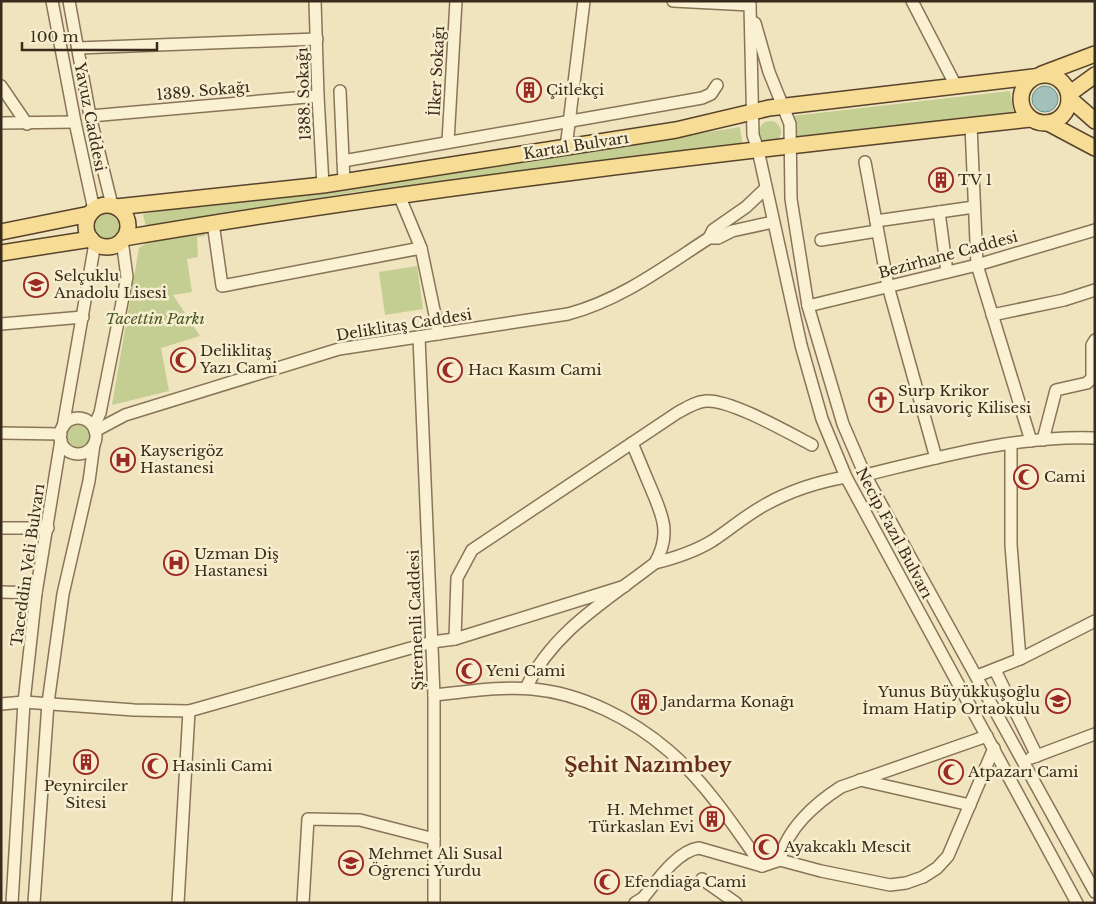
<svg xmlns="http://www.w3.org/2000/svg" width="1096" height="904" font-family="'Libre Baskerville',serif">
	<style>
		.green { fill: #c4ce93 }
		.water { fill: #a3c1ba; stroke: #699088 }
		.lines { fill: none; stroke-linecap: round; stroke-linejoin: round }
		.minor-casing { stroke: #897457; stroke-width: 14 }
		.major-casing { stroke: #57422b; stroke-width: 18 }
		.minor { stroke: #faf1d3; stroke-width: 11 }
		.major { stroke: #f6dc94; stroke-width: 15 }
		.labels { text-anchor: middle; stroke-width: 5; stroke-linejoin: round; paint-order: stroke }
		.street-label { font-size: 15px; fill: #382b1c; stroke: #f7edcf }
		.poi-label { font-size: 15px; fill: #382b1c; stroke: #f7edcf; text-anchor: start }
		.park-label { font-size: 15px; font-style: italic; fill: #465621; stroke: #f7edcf }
		.district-label { font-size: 20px; font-weight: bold; fill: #672d19; stroke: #f7edcf }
	</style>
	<rect width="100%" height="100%" fill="#f0e4bf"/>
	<g class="green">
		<polygon points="1010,91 1014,115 797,140 792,116"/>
		<circle cx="770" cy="132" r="11"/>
		<polygon points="740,127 743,148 355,192 146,227 143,214 237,197 355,186 504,165"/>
		<circle cx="107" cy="226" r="14"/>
		<polygon points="204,227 205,236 197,237 198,257 187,259 192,292 173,295 200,336 161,348 169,391 112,405 139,248 151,240"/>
		<polygon points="417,266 423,309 385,315 379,272"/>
		<circle cx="78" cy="436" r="12"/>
	</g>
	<circle class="water" cx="1045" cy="99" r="13"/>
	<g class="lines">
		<defs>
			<g id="minor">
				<polyline points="52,1 75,122 94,210"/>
				<polyline points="69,1 90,116 112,205"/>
				<polyline points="315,1 318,96 323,185"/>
				<polyline points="673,1 750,5"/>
				<polyline points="912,1 956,86"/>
				<polyline points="750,5 753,135 758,150 801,345 822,419 846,477 1077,903"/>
				<polyline points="755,23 769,72 790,124 791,199 808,306 843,424 865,475 1095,892"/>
				<polyline points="78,48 317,39"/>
				<polyline points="1,86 27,124"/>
				<polyline points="340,91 344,182"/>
				<polyline points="90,116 318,96"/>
				<polyline points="1,123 75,122"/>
				<polyline points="971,125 977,265 1031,441"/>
				<polyline points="448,142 456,1"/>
				<polyline points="566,148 584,1"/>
				<polyline points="343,161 702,98 711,94 717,85"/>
				<polyline points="865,162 888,286 936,458"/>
				<polyline points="399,195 421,248 439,334"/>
				<polyline points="939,212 947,272"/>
				<polyline points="876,221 974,207"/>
				<polyline points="213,223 222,286 421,248"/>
				<polyline points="709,238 713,230 746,207 766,188"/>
				<polyline points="821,240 877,231"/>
				<polyline points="808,306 977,265 1095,230"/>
				<polyline points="992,315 1064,300 1095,290"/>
				<polyline points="1,324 83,317"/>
				<polyline points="419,337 434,695 434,903"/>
				<circle cx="78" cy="436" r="18"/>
				<polyline points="94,426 100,413 127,277 122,240"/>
				<polyline points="63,427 95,243"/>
				<path d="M95,431L125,415L339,349L568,314C621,300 664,267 709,238H718L732,231L773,222"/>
				<polyline points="1,433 61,434"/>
				<polyline points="1043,440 1056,390 1087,383 1092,378 1092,345 1095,340"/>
				<polyline points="1011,444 1011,545 1020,659"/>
				<path d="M865,475C940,457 1017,435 1095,438"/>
				<polyline points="1,528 48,528"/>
				<path d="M655,563C675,558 694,552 712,541C729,530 745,516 763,506C789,491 817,482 846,477"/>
				<polyline points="1,592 36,593"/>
				<path d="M455,639L457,578L472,550L677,413C686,408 695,402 706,401C730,399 789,433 812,445"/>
				<polyline points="995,670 1037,756"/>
				<polyline points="977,676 1020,659 1095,621"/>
				<path d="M526,688C553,631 606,601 655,563C672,534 662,514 650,486C644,472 638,457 632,443"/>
				<path d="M434,695C466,692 500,686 532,689C581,693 632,719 669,751C705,782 735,827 762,866"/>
				<polyline points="1,704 24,702 134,710 189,711 432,642 455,639 625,586"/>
				<polyline points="1031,758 1095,734"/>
				<polyline points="860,780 970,805"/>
				<path d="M780,860C786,829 816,803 841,787L987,736"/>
				<polyline points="702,879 736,903"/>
				<polyline points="12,903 24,702 36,593 61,440"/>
				<polyline points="34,903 48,703 63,594 89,481 94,444"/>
				<polyline points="178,903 189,711"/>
				<polyline points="303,903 308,819 360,820 434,839"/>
				<path d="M635,903L643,898C657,881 677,851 699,848L762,866L780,860L821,871L890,885L906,883L923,877L937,868L948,856L994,748"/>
			</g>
			<g id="major">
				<polyline points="1042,74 1095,54"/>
				<circle cx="1045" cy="99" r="24"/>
				<polyline points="1069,94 1095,75"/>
				<polyline points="1069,98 1095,121"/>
				<polyline points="1048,123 1095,148"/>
				<circle cx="107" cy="226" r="21"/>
				<polyline points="116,207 323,185 676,130 769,108 1033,77"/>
				<polyline points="1,232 90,214"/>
				<path d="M124,238C425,187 728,152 1031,119"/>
				<polyline points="1,253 91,239"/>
			</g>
		</defs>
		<use href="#minor" class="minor-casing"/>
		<use href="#major" class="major-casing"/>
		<use href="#minor" class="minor"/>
		<use href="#major" class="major"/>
	</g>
	<defs>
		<symbol id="building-ring" viewBox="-11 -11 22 22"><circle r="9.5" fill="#f7edcf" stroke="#9b2924" stroke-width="1.5"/><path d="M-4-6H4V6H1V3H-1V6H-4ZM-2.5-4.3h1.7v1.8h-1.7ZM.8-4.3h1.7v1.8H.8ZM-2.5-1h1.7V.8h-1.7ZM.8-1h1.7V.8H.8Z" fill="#9b2924"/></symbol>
		<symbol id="school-ring" viewBox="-11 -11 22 22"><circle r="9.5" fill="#f7edcf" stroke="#9b2924" stroke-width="1.5"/><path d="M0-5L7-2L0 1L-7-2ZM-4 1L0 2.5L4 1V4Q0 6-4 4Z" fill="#9b2924"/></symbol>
		<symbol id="mosque-ring" viewBox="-11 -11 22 22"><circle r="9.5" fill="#f7edcf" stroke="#9b2924" stroke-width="1.5"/><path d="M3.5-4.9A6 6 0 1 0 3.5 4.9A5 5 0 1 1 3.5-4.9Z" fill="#9b2924"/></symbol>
		<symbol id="church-ring" viewBox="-11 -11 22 22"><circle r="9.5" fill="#f7edcf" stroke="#9b2924" stroke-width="1.5"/><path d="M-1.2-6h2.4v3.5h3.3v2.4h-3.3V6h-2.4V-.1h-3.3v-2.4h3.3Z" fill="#9b2924"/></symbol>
		<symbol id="hospital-ring" viewBox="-11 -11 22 22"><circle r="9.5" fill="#f7edcf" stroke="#9b2924" stroke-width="1.5"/><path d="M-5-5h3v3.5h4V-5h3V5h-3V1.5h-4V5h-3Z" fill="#9b2924"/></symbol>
	</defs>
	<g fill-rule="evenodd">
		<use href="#building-ring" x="515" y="76" width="28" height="28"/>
		<use href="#building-ring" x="927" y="166" width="28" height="28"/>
		<use href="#school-ring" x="22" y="271" width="28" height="28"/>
		<use href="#mosque-ring" x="169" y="346" width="28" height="28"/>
		<use href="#mosque-ring" x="436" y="356" width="28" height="28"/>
		<use href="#church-ring" x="867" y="386" width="28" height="28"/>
		<use href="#hospital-ring" x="109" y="446" width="28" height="28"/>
		<use href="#mosque-ring" x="1012" y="463" width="28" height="28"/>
		<use href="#hospital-ring" x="162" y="549" width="28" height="28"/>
		<use href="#mosque-ring" x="455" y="657" width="28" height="28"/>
		<use href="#school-ring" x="1044" y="687" width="28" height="28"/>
		<use href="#building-ring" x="630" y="688" width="28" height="28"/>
		<use href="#building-ring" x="72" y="748" width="28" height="28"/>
		<use href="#mosque-ring" x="141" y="752" width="28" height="28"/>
		<use href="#mosque-ring" x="937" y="758" width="28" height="28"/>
		<use href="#building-ring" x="698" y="805" width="28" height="28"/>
		<use href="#mosque-ring" x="752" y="833" width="28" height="28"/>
		<use href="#school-ring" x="337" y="849" width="28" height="28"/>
		<use href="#mosque-ring" x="593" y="868" width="28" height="28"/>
	</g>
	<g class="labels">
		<g class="street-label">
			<text transform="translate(437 71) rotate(-87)" y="5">İlker Sokağı</text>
			<text transform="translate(203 91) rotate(-5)" y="5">1389. Sokağı</text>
			<text transform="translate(304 94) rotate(-92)" y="5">1388. Sokağı</text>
			<text transform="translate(90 117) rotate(79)" y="5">Yavuz Caddesi</text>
			<text transform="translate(576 146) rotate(-9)" y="5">Kartal Bulvarı</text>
			<text transform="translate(948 255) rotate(-15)" y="5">Bezirhane Caddesi</text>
			<text transform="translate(404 325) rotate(-9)" y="5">Deliklitaş Caddesi</text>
			<text transform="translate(894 533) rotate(62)" y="5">Necip Fazıl Bulvarı</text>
			<text transform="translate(28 565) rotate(-82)" y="5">Taceddin Veli Bulvarı</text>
			<text transform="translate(416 620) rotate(-92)" y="5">Şiremenli Caddesi</text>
		</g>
		<g class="poi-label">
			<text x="546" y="95">Çitlekçi</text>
			<text x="958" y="185">TV 1</text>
			<text x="54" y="281">Selçuklu<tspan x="54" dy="17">Anadolu Lisesi</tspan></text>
			<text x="200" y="356">Deliklitaş<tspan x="200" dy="17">Yazı Cami</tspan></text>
			<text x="468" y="375">Hacı Kasım Cami</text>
			<text x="898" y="396">Surp Krikor<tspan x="898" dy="17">Lusavoriç Kilisesi</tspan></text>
			<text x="140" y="456">Kayserigöz<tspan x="140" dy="17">Hastanesi</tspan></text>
			<text x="1044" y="482">Cami</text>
			<text x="194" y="559">Uzman Diş<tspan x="194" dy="17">Hastanesi</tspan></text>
			<text x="486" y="676">Yeni Cami</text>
			<text x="1040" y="697" text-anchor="end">Yunus Büyükkuşoğlu<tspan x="1040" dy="17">İmam Hatip Ortaokulu</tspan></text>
			<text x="662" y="707">Jandarma Konağı</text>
			<text x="172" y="771">Hasinli Cami</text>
			<text x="968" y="777">Atpazarı Cami</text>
			<text x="86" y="791" text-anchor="middle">Peynirciler<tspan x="86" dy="17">Sitesi</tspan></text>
			<text x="694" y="815" text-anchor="end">H. Mehmet<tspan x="694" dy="17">Türkaslan Evi</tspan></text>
			<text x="784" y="852">Ayakcaklı Mescit</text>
			<text x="368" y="859">Mehmet Ali Susal<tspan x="368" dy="17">Öğrenci Yurdu</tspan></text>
			<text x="624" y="887">Efendiağa Cami</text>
		</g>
		<g class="park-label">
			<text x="155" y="324">Tacettin Parkı</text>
		</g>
		<g class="district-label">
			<text x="648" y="772">Şehit Nazımbey</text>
		</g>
	</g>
	<rect width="1096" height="904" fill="none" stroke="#382b1c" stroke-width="5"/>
	<path d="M22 42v8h135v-8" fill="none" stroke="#382b1c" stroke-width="2.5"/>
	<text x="30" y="42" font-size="15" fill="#382b1c" stroke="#f7edcf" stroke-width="4" paint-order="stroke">100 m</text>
</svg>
